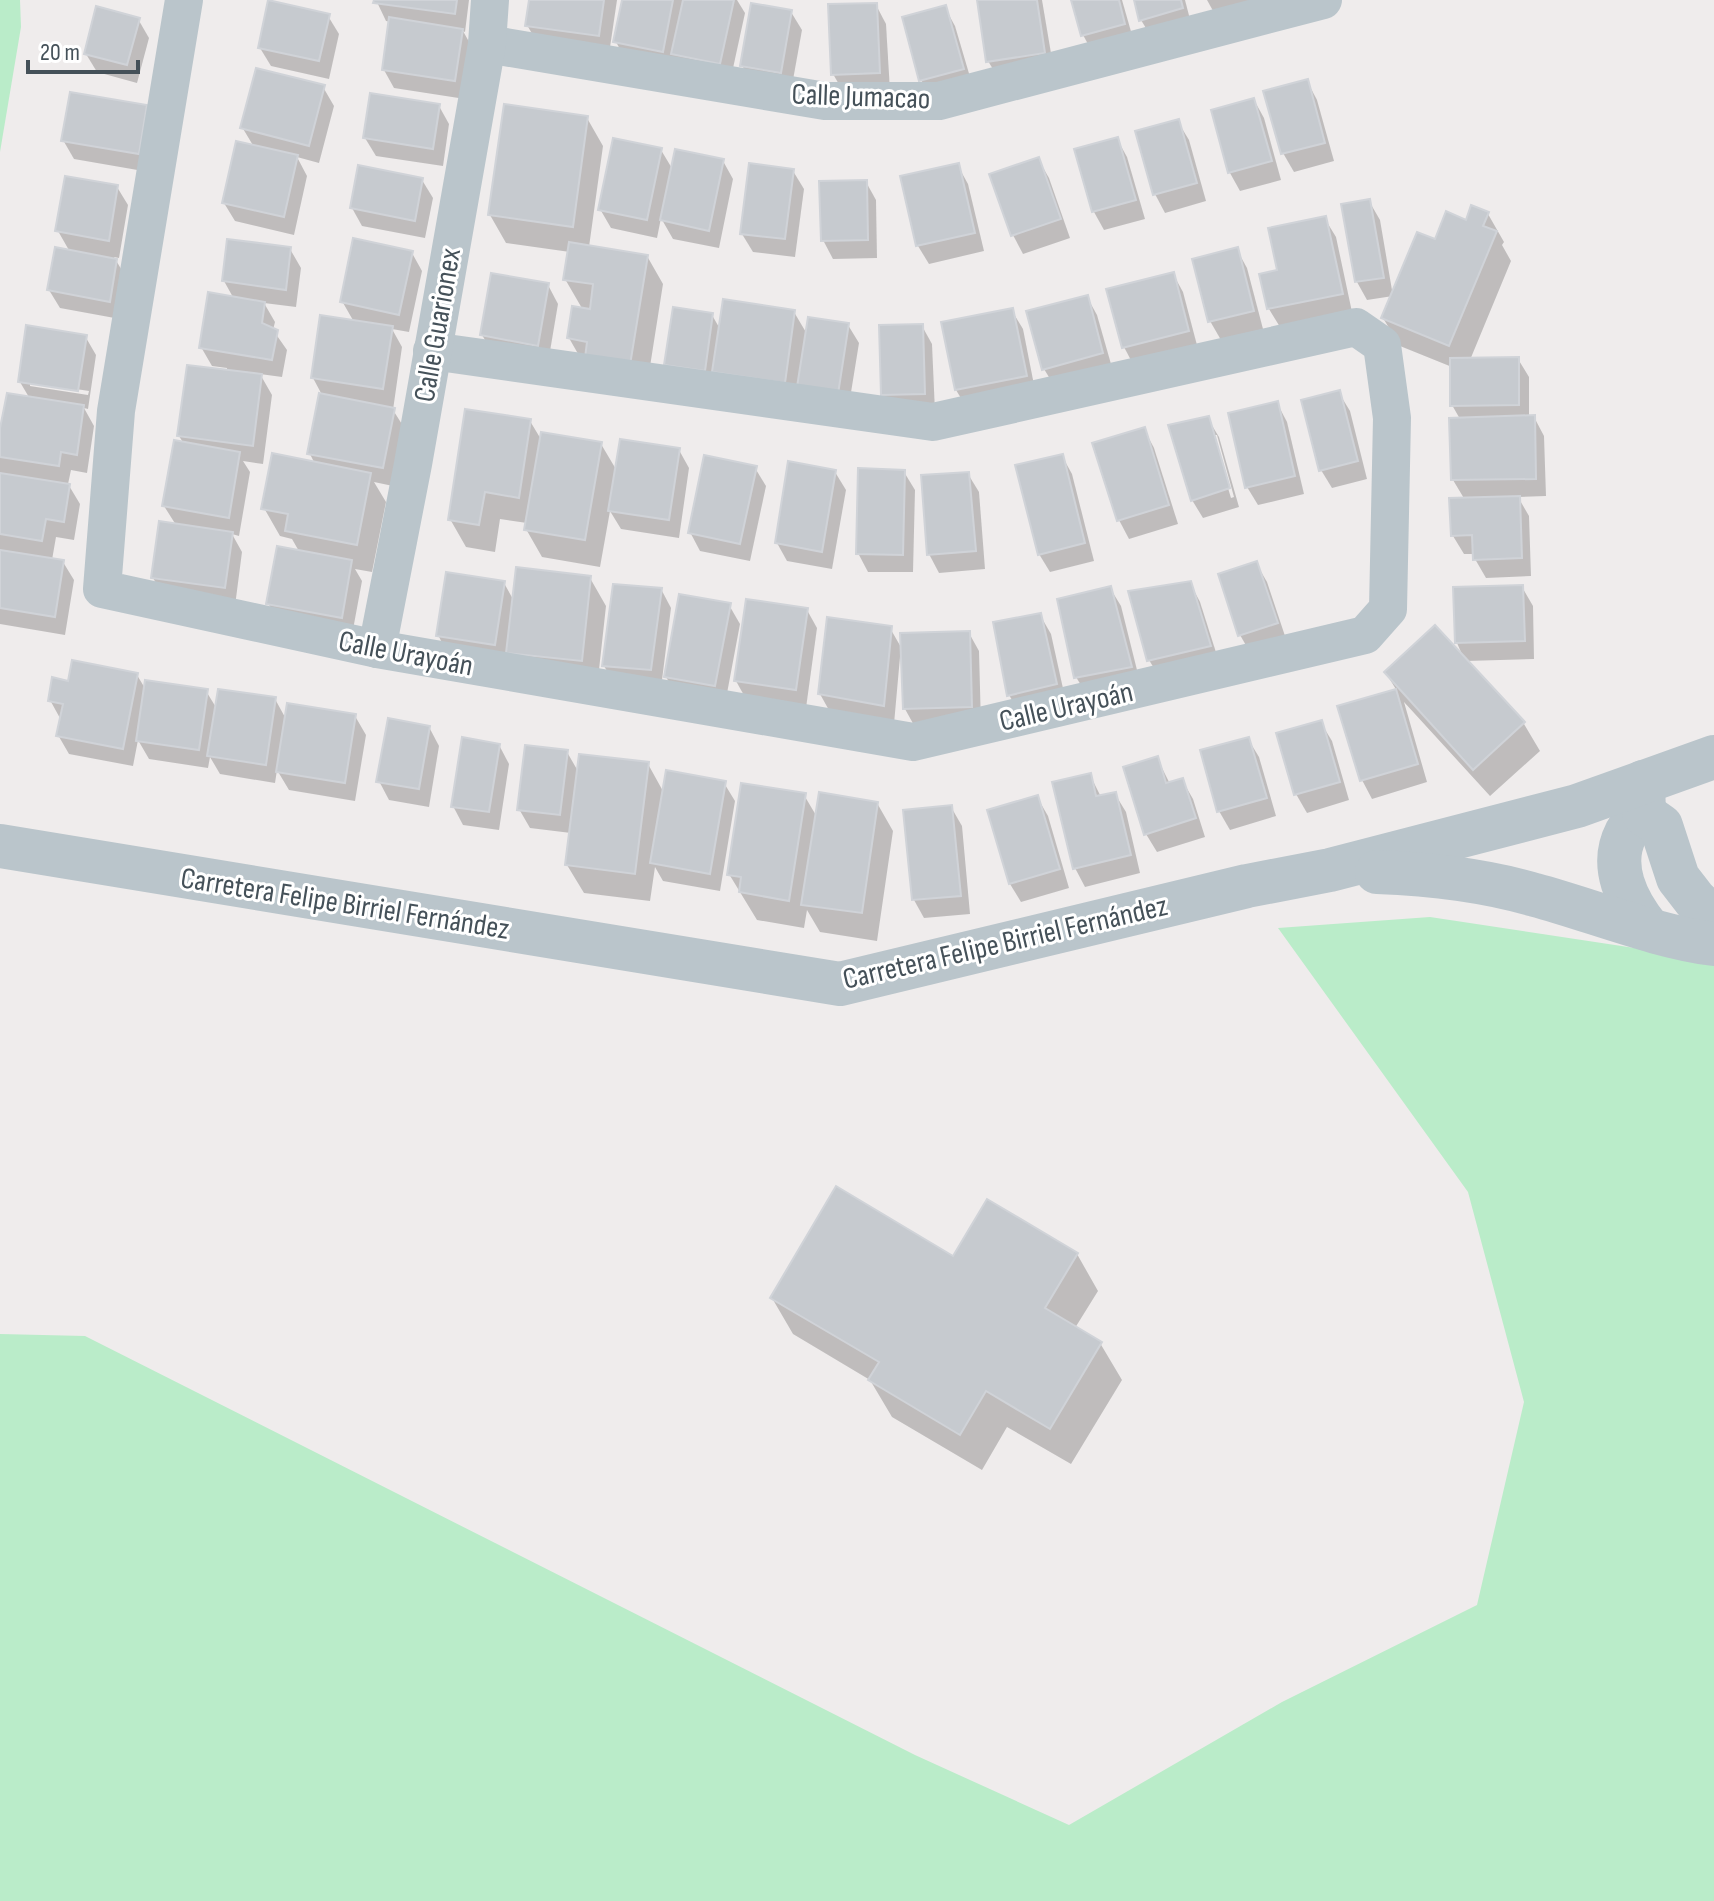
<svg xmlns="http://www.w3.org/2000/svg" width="1714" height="1901" font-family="'Sofia Sans Condensed',sans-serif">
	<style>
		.green { fill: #baecc9 }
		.shadow { fill: #0003; fill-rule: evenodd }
		.building { fill: #c6cacf; stroke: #d0d3d8; stroke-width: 2 }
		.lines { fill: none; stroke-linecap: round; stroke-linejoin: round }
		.minor { stroke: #bac5cb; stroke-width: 38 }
		.tertiary { stroke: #bac5cb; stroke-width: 44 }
		.labels { text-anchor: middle; stroke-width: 6; stroke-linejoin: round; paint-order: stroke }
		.street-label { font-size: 30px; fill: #455159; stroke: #fff }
	</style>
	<rect width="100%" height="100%" fill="#efecec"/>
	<g class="green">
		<polygon points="0,0 20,0 21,27 0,152"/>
		<polygon points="1430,917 1714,960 1714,1901 0,1901 0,1334 85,1336 915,1755 1069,1825 1282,1702 1477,1605 1524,1402 1468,1192 1278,928"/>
	</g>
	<g class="shadow">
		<polygon points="376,0 469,0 465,32 463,31 473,49 465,99 394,88 384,70 391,22 386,21"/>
		<polygon points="531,0 617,0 609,54 538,44 527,25"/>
		<polygon points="624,0 737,0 745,13 730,82 626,60 616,42"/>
		<polygon points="979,0 1042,0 1054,71 999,79 988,61"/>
		<polygon points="1073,0 1122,0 1134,42 1093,53 1083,35"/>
		<polygon points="1136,0 1185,0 1192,27 1152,38 1141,20"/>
		<polygon points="1207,0 1256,0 1217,18"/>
		<polygon points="876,5 886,24 890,91 844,93 833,74"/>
		<polygon points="945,8 955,26 973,87 932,99 921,80"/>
		<polygon points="791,12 802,30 791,91 752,84 742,65"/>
		<polygon points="328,16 339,34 329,79 271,66 260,48"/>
		<polygon points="138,19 149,38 137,83 97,72 86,54"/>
		<polygon points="1307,81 1317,100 1334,161 1294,172 1283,153"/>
		<polygon points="323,87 334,106 319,163 297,157 307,176 294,235 235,221 224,203 254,147 242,127"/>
		<polygon points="1254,100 1264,118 1281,180 1240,191 1230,173 1213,111"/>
		<polygon points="439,106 449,124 443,166 376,156 365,138"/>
		<polygon points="146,107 157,125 149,172 74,159 63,140"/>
		<polygon points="587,118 603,146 589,247 647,256 663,284 646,392 585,366 569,338 583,310 565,279 570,252 506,243 490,215"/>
		<polygon points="1178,122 1189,140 1206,201 1165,213 1155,194"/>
		<polygon points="1117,139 1127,157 1145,219 1104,230 1094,212 1076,150"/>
		<polygon points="661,150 673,170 723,161 733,179 719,248 673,239 661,218 657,238 611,228 600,209"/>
		<polygon points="1038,159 1049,178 1070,238 1023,254 1013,235"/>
		<polygon points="958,166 968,184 984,251 929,264 918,246 902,178"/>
		<polygon points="793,171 804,189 795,257 753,252 742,234"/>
		<polygon points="422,180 433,198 425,238 362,226 352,208"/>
		<polygon points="866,182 876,200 877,258 833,259 823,240"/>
		<polygon points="117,187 128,205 119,258 114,257 127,279 120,319 60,308 49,290 70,252 58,231"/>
		<polygon points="1369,201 1380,220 1393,296 1436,241 1467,222 1488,214 1504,242 1502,245 1511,261 1470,360 1518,359 1529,377 1529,417 1534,417 1544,436 1546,496 1518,497 1529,516 1531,576 1486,578 1475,559 1475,554 1464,554 1453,536 1465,500 1453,480 1460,419 1452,405 1452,367 1400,346 1383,318 1393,296 1367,300 1357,282 1343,206"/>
		<polygon points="1325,219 1336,237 1352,312 1280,327 1269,309 1262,275 1279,272"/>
		<polygon points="290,249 301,268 296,307 264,303 275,322 273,330 287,350 282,377 260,374 272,395 263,464 243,461 250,472 239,536 232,534 242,552 235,606 164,596 153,578 176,525 164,506 184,444 179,436 227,372 227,368 212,366 201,347 234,299 224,281"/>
		<polygon points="1237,250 1247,268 1263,329 1221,340 1210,321"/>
		<polygon points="412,253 422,271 409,332 392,329 402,347 393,410 405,429 393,486 374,482 386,502 372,572 355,569 362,581 352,635 279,622 268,603 300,553 292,539 280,536 264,508 315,464 310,454 321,393 313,378 354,322 342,301"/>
		<polygon points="1173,274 1183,292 1198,349 1134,366 1124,347"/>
		<polygon points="548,285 558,304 548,363 493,353 482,335"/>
		<polygon points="1087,297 1097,315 1113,371 1055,387 1044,369"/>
		<polygon points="1012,311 1023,329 1036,395 967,408 956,390"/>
		<polygon points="794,312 807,334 848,325 859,343 848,411 810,405 797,383 795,400 677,383 712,315 720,329"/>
		<polygon points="922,326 932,344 935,412 894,413 883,395"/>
		<path d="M85,336L96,355L88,409L84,408L94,426L87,473L71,470L68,484L80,504L74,540L56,537L52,560L63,562L74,580L65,635L0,624V430L30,399L20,382ZM30,382L89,391L88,395L30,386Z"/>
		<polygon points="1339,393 1350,411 1367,479 1332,488 1321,470"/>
		<polygon points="1277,403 1287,422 1304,494 1258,505 1247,487"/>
		<path d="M1208,419L1219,437L1239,507L1203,518L1192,500ZM1212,435H1217L1234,497L1231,498Z"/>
		<polygon points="530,421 542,441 601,444 617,471 679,450 689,468 679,538 621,529 610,511 600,567 542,557 526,529 527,523 500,519 495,552 466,547 450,519"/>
		<polygon points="1144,429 1154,448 1178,524 1129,539 1119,520"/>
		<polygon points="1062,456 1072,474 1094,561 1050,572 1039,554"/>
		<polygon points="755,468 766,486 750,561 700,551 690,532"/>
		<polygon points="835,472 846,490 832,569 787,561 777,543"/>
		<polygon points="904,472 915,490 913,572 868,572 858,553"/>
		<polygon points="968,474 979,492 985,569 939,573 929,554"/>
		<polygon points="1256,563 1267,582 1287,642 1251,654 1240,635"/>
		<polygon points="590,578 606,606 597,688 505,662 448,654 438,635 504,583 514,601"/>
		<polygon points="1190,583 1200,602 1220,665 1160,678 1149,660"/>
		<polygon points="1522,587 1533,606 1534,659 1466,661 1524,724 1540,751 1490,796 1404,702 1427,782 1372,799 1362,780 1340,707 1397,691 1386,673 1464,659 1457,643"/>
		<polygon points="1110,588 1121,606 1141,686 1087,695 1076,677"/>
		<polygon points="661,589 671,608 661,688 615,684 604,666"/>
		<polygon points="729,605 740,624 725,704 677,695 666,677"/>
		<polygon points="807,610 817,628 806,708 746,699 736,681"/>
		<polygon points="1040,615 1051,634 1066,702 1020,713 1009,695"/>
		<polygon points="890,628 902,649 969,633 979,651 981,725 915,727 905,709 903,657 900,657 894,724 830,712 820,694"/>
		<polygon points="137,675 146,690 206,691 217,709 275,699 286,719 355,716 366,735 355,801 289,790 277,770 275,783 220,774 210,757 208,768 149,759 138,740 133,766 69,754 58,735 61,720 50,700 70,683"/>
		<polygon points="1321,723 1332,741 1349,800 1307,813 1296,794"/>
		<polygon points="429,727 439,746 429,807 389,800 379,781"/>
		<polygon points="1248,739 1259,757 1276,816 1230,830 1219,811"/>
		<polygon points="499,745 509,764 499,830 463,825 453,806"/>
		<polygon points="567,752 579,773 648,764 664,793 724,783 735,801 720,891 663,881 655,867 650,901 584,893 567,865 571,833 530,828 519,809"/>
		<polygon points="1157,758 1170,784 1182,780 1193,799 1205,837 1157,852 1146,834"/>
		<polygon points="1090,775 1101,797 1115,794 1126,812 1140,873 1085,887 1075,868"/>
		<polygon points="804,795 817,817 877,803 893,831 877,941 820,932 807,910 804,928 757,920 729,874"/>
		<polygon points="1037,797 1048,816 1069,888 1021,902 1010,884 990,812"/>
		<polygon points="951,807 962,826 970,914 924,918 914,900"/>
		<polygon points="1077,1254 1098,1291 1075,1328 1100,1343 1122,1380 1071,1464 1007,1427 982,1470 892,1417 870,1380 793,1334 772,1298 953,1258"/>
	</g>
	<g class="building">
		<polygon points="268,0 330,14 319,61 258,48"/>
		<polygon points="374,0 457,0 455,14 373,3"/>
		<polygon points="529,0 604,0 599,36 525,26"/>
		<polygon points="622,0 673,0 663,52 613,42"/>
		<polygon points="683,0 734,0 720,64 671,54"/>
		<polygon points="977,0 1037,0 1045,53 986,62"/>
		<polygon points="1071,0 1119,0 1125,24 1081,36"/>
		<polygon points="1134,0 1181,0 1183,8 1139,21"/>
		<polygon points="751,3 792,10 781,73 740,66"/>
		<polygon points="877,3 880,73 831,75 828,4"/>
		<polygon points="946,5 964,69 919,81 902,17"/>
		<polygon points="96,6 140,18 127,65 84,54"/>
		<polygon points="389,17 463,29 455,81 382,70"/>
		<polygon points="256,68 325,85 309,146 240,128"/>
		<polygon points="1308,79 1325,143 1281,154 1263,91"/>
		<polygon points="70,92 147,105 139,154 61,141"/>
		<polygon points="370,93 440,104 433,149 363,138"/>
		<polygon points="1254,98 1272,161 1228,173 1211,110"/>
		<polygon points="504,104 588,116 573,227 488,215"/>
		<polygon points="1179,119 1197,183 1153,195 1135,131"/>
		<polygon points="1118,137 1136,200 1092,212 1074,149"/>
		<polygon points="613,138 662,148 647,220 598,210"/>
		<polygon points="236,141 298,155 284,217 222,203"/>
		<polygon points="675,149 724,159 709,231 660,220"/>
		<polygon points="1039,157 1061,219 1011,236 989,174"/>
		<polygon points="749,163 794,169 785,239 740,234"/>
		<polygon points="959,163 975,233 916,246 900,176"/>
		<polygon points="358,165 423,178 415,221 350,208"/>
		<polygon points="65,176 118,185 109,241 55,231"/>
		<polygon points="867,180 868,240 821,241 819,181"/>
		<polygon points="1370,199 1384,278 1355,282 1341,204"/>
		<polygon points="1471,205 1489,212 1483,226 1497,231 1449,346 1381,318 1417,232 1435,239 1446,211 1466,220"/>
		<polygon points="1326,216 1343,294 1267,309 1259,274 1277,270 1268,228"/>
		<polygon points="353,238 413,251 399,315 340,302"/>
		<polygon points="227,239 291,247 286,290 222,281"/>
		<polygon points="569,242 648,255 630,365 585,358 587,342 567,338 572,306 590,309 593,284 563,280"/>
		<polygon points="55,247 117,259 110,302 47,290"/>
		<polygon points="1238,247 1254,311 1208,322 1192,259"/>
		<polygon points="1174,272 1189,331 1122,348 1106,289"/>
		<polygon points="491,273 549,283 538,346 480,335"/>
		<polygon points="208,292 265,302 262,323 278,330 272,360 199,348"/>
		<polygon points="1088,295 1103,353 1042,370 1026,311"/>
		<polygon points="723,299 795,310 785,383 712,372"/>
		<polygon points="673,307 713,313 705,371 664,365"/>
		<polygon points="1013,308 1027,376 955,390 941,322"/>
		<polygon points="320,315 393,326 383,389 311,378"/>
		<polygon points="808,317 849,323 838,394 797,387"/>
		<polygon points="923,324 925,394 881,395 879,325"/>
		<polygon points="26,325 87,335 78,391 18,382"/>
		<polygon points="1519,357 1519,405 1450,406 1450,358"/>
		<polygon points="187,365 262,374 253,446 177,436"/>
		<polygon points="1340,390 1358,461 1319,471 1301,400"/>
		<polygon points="7,393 84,405 77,455 61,452 59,466 0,457 0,428"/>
		<polygon points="319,393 395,408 383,468 307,454"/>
		<polygon points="1278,401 1295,476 1245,488 1228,413"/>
		<polygon points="465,409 531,419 519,498 485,492 479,525 448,520"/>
		<polygon points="1535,415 1536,479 1451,480 1449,418"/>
		<polygon points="1209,416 1230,488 1191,501 1168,425"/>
		<polygon points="1145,427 1169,505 1117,521 1092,443"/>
		<polygon points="541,432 602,442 585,540 524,530"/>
		<polygon points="620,439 680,448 669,520 608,511"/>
		<polygon points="174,440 240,452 229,518 162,506"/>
		<polygon points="272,453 371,473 357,545 285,531 288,514 261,509"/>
		<polygon points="1063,454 1085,543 1038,555 1015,465"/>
		<polygon points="704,455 757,466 740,544 688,533"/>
		<polygon points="788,461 836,470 822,552 775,543"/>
		<polygon points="858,468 905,470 903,555 856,554"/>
		<polygon points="969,472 976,551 927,555 921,475"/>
		<polygon points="0,473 70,484 64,522 46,519 42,541 0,534"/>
		<polygon points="1520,496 1522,558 1473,560 1472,535 1451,536 1449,498"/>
		<polygon points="159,521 233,532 225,588 151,578"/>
		<polygon points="277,546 352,560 342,618 266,604"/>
		<polygon points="0,550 64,560 55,617 0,608"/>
		<polygon points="1257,561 1278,623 1238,636 1218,574"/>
		<polygon points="516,567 591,576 582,661 506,653"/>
		<polygon points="446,572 505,581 495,645 436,636"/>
		<polygon points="1191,581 1211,646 1147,661 1128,591"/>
		<polygon points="613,584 662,588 651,670 602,666"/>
		<polygon points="1523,585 1525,641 1455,643 1453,587"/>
		<polygon points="1111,586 1132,667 1074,678 1057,599"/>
		<polygon points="679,594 731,603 715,686 664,677"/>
		<polygon points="746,599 808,608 796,690 734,681"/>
		<polygon points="1041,613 1057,684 1007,696 993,622"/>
		<polygon points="827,617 892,626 884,706 818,694"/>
		<polygon points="1435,625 1525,722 1473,770 1384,672"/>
		<polygon points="970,631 972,707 903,709 900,633"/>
		<polygon points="72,660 138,673 123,749 56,736 63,704 48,701 52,677 68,681"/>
		<polygon points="145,680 208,689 199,750 136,741"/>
		<polygon points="218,689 276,697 266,765 207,756"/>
		<polygon points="1396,689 1418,764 1360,781 1337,706"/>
		<polygon points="287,703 356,714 345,783 276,772"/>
		<polygon points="388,718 430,726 419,789 376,782"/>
		<polygon points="1322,720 1340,782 1294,795 1276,733"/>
		<polygon points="462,737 500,744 489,812 451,807"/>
		<polygon points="1249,737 1267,798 1217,812 1200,750"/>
		<polygon points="525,745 568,750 560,815 517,810"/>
		<polygon points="579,754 649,762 635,874 565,865"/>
		<polygon points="1158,756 1166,783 1183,778 1196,818 1144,835 1123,767"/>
		<polygon points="666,770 726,781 710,874 650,863"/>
		<polygon points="1091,773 1096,796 1116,792 1131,855 1073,869 1052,782"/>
		<polygon points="741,783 806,793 789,901 739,892 741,877 727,875"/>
		<polygon points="819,792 878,802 862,913 801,905"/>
		<polygon points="1038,795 1060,869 1009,884 987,810"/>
		<polygon points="952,805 961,896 912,900 903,810"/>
		<polygon points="836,1186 953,1256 987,1199 1078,1253 1045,1308 1102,1342 1050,1429 986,1391 960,1435 868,1380 879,1362 770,1298"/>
	</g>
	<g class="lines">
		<g class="minor">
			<polyline points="184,0 116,411 102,589 377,649 913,742 1365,635 1388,609 1392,418 1382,345 1356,327 933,422 432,351"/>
			<polyline points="487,44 825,101 939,101 1323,0"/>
			<polyline points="377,649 413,464 487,44 490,0"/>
		</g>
		<g class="tertiary">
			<path d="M1643,782L1644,814C1639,819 1630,826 1626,833C1609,866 1627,902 1648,928"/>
			<polyline points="1644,814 1661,826 1678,878 1695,900 1714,917"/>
			<polyline points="0,846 840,984 1247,886 1330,870 1577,806 1714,757"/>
			<path d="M1377,872C1430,874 1484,880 1535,895C1591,910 1657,937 1714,944"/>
		</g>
	</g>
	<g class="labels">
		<g class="street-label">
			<text transform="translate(861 96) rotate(2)" y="10">Calle Jumacao</text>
			<text transform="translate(437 325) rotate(-80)" y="10">Calle Guarionex</text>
			<text transform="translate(406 653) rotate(11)" y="10">Calle Urayoán</text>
			<text transform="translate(1066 706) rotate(-13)" y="10">Calle Urayoán</text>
			<text transform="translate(345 903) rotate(9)" y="10">Carretera Felipe Birriel Fernández</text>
			<text transform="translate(1005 942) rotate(-13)" y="10">Carretera Felipe Birriel Fernández</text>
		</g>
	</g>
	<path d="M28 60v12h110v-12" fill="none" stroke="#455159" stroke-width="4"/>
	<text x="40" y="60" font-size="24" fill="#455159" stroke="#ffffff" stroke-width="6" paint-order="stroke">20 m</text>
</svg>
